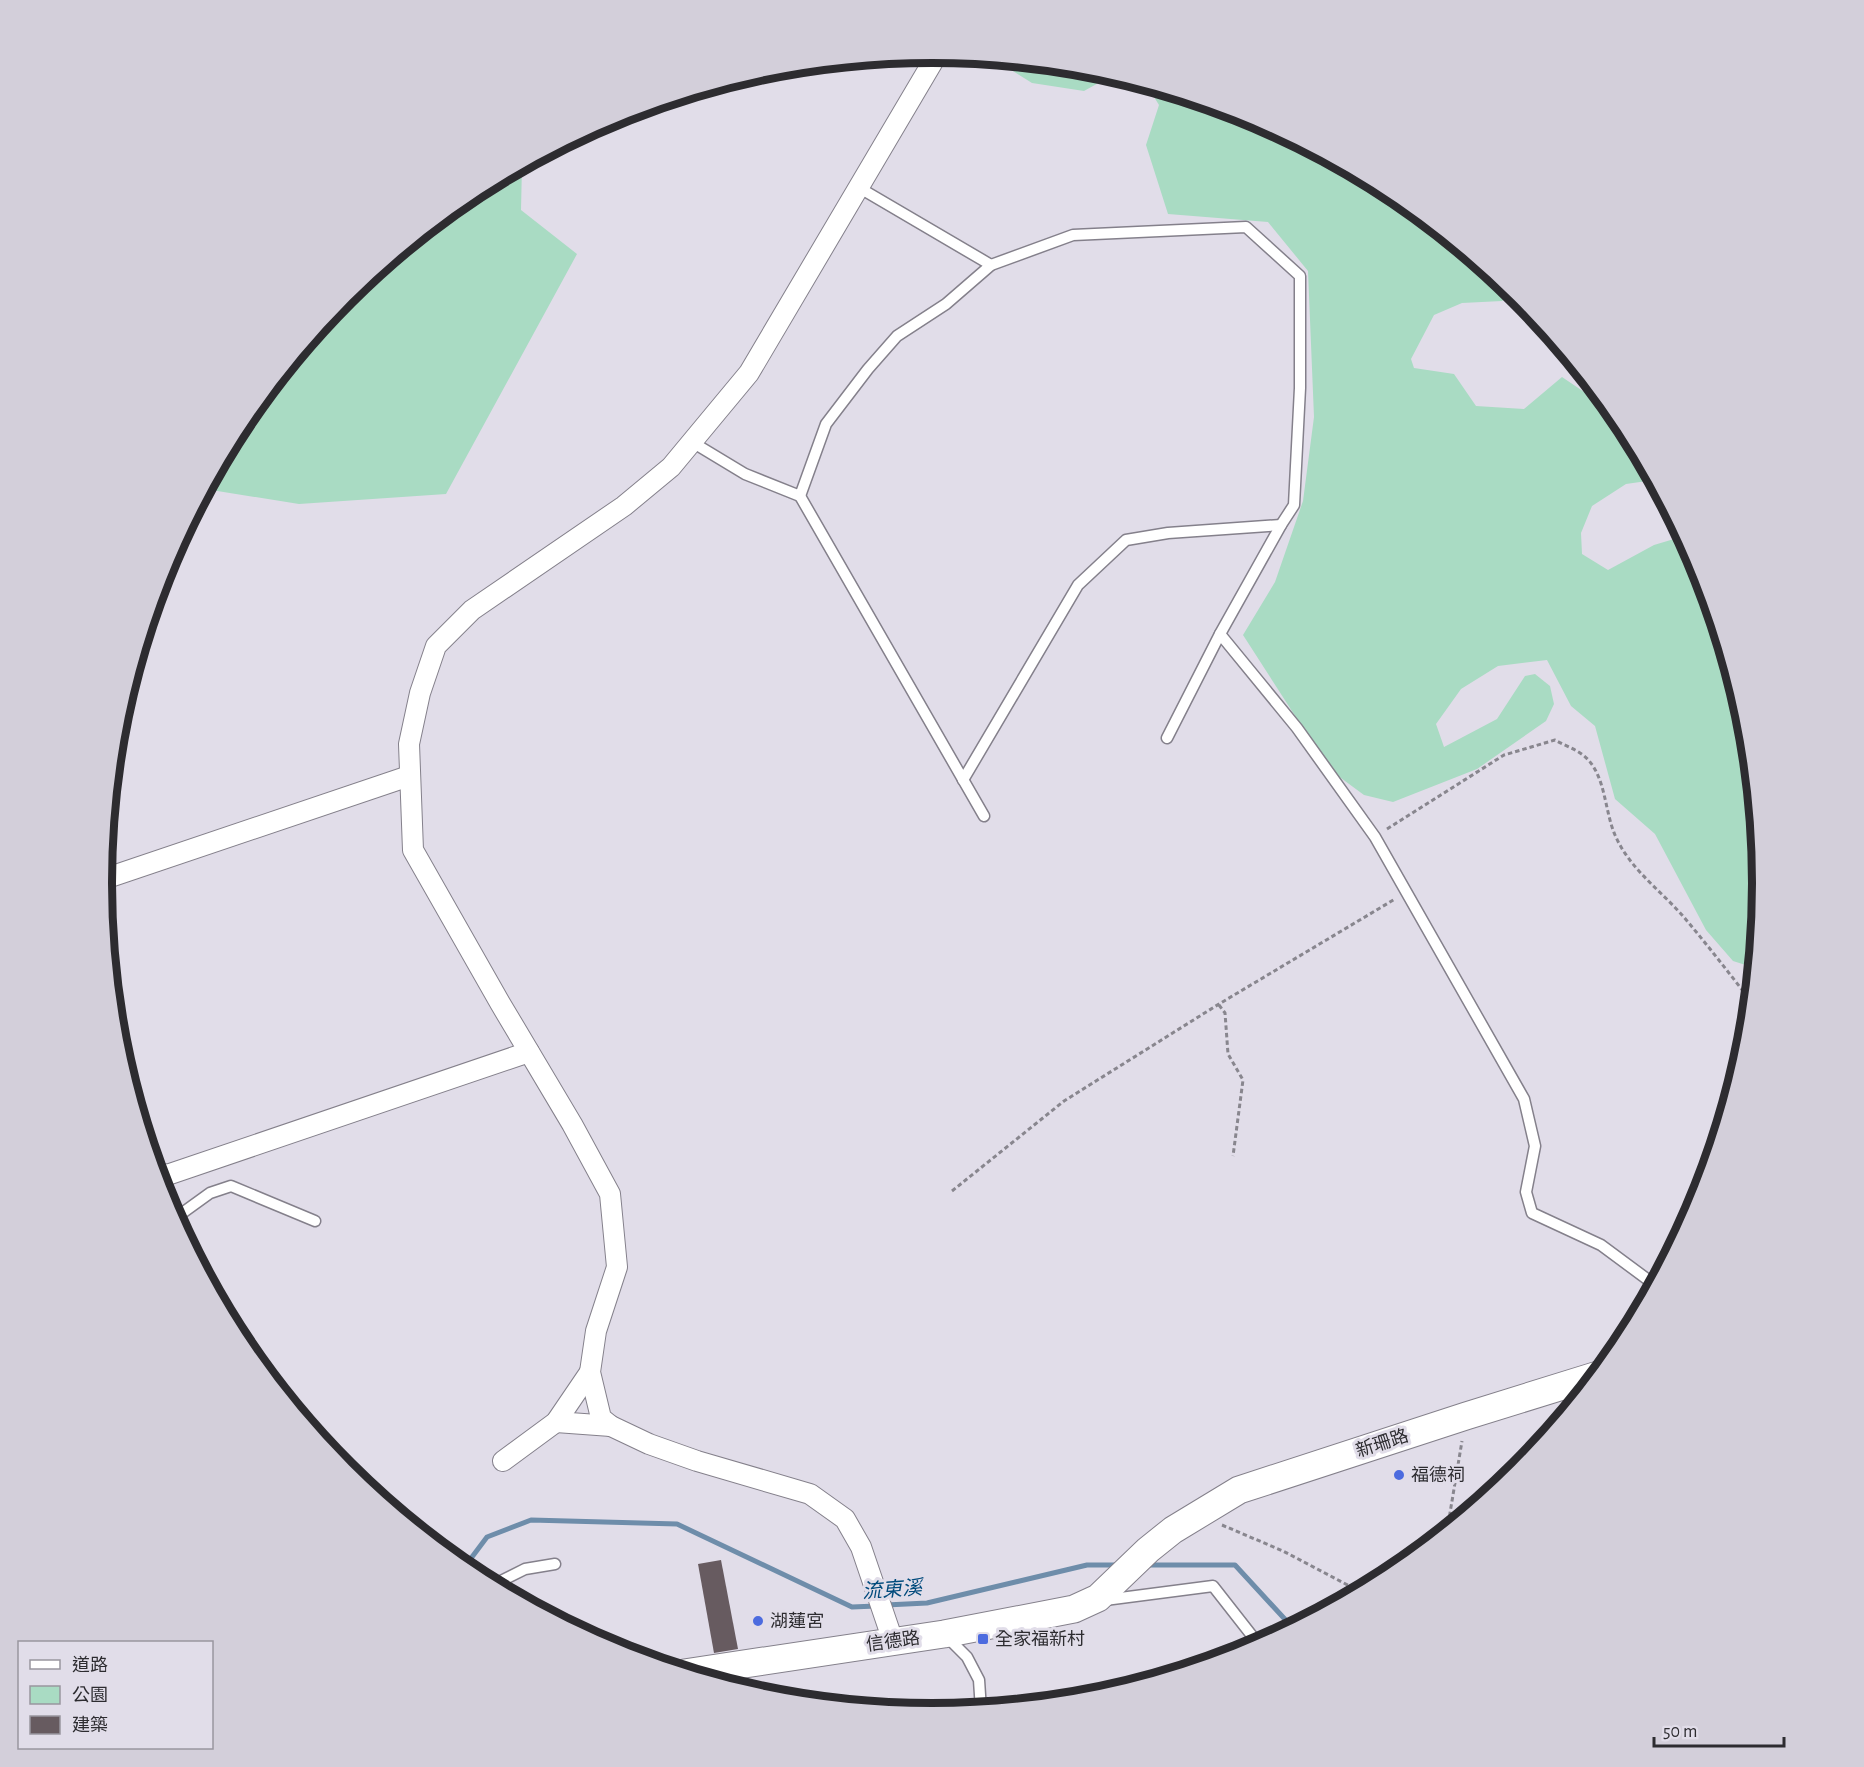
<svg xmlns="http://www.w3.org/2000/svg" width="1864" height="1767" font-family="'Alegreya Sans','Noto Sans TC',sans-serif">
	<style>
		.green { fill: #a9dbc3 }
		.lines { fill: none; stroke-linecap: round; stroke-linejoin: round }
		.stream { stroke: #6e8daa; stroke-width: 5 }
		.building { fill: #675b60 }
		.lane-casing { stroke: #84808b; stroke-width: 13 }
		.street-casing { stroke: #84808b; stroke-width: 22 }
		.secondary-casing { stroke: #84808b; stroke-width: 29 }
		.path { stroke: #88868e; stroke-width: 3; stroke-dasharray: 4.5 3; stroke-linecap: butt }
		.lane { stroke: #fff; stroke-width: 10 }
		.street { stroke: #fff; stroke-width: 20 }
		.secondary { stroke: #fff; stroke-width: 27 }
		.poi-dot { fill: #4c6bdf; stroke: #e1dde9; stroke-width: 2 }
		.labels { text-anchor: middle; stroke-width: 6; stroke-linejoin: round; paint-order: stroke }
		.street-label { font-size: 18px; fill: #2d2c30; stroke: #e1dde9 }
		.poi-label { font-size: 18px; fill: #2d2c30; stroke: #e1dde9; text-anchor: start }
		.water-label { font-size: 20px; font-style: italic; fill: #004a7c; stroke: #e1dde9 }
		.rim { fill: none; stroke: #2d2c30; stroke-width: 8 }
	</style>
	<rect width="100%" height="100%" fill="#e1dde9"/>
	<g class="green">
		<polygon points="994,59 1094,69 1122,77 1111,76 1084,91 1032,83"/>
		<polygon points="1146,84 1250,116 1394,193 1516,293 1502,301 1462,303 1434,315 1411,359 1414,368 1454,374 1476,406 1524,409 1562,377 1596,400 1622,442 1634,443 1654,480 1626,484 1592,506 1581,533 1582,554 1608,570 1654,545 1684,536 1700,566 1747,722 1763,884 1755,968 1733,961 1706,930 1655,834 1615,799 1595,726 1571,706 1547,660 1498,666 1461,689 1436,724 1444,747 1497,719 1525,676 1535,674 1550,686 1554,704 1546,721 1477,769 1393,802 1364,795 1330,770 1243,635 1275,582 1303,501 1314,417 1308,271 1268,222 1168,214 1146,145 1159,105"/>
		<polygon points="522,165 521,210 577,254 446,494 299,504 205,489 241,422 345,296 471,192"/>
	</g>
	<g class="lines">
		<g class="stream">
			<polyline points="1145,1565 1235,1565 1293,1628"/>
			<polyline points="463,1569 487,1537 531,1520 677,1524 852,1607 876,1606"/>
			<polyline points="886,1605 927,1603 1087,1565 1118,1565"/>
		</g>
	</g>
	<polygon class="building" points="721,1560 738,1649 714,1653 698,1564"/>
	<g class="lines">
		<defs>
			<g id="lane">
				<polyline points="858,187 991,265"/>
				<polyline points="692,442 745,474 800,496 826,424 868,369 897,336 946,304 991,265 1073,235 1246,227 1300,276 1300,388 1294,505 1281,525 1220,634 1167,738"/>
				<polyline points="800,496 984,816"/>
				<polyline points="1220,634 1297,728 1375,837 1524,1099 1535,1146 1526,1192 1532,1213 1601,1245 1655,1285"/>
				<polyline points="963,780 1078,585 1126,540 1168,533 1281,525"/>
				<polyline points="174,1219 210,1193 231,1186 315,1221"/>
				<polyline points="491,1586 525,1569 555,1564"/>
				<polyline points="1105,1600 1213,1586 1260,1646"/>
				<polyline points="946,1636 967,1657 979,1680 981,1710"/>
			</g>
			<g id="street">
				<polyline points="101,880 409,776"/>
				<polyline points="156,1176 170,1174 529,1052"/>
				<polyline points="556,1422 611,1426"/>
				<polyline points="503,1461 556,1422 590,1372"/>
				<polyline points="893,1641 861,1547 845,1519 810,1494 697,1461 649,1444 611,1426 601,1418 590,1372 596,1331 617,1267 610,1194 572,1124 500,1003 413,850 409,744 420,693 436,646 472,610 624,506 671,467 749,373 938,53"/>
			</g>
			<polyline id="secondary" points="684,1673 944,1634 1074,1609 1098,1598 1148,1550 1173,1530 1239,1490 1466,1416 1598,1375"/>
		</defs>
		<use href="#lane" class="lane-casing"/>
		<use href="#street" class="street-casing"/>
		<use href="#secondary" class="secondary-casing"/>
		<g class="path">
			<path d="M1387,829L1504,755L1555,740C1564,745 1575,749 1583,755C1606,773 1604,810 1615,835C1629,868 1659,889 1682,915C1706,943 1728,972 1751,1001"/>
			<polyline points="1219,1005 1225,1013 1228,1054 1243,1080 1233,1156"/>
			<polyline points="952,1191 1064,1101 1219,1004 1395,899"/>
			<polyline points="1222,1525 1283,1551 1361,1592"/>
			<polyline points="1447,1531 1462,1441"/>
		</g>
		<use href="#lane" class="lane"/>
		<use href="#street" class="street"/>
		<use href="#secondary" class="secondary"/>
	</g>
	<g class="poi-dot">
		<circle cx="1399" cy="1475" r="6"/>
		<circle cx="758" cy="1621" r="6"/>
		<rect x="977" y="1633" width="12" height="12" rx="3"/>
	</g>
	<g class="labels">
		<g class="street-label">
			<text transform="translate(1382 1443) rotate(-18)" y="6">新珊路</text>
			<text transform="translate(893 1641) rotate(-8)" y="6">信德路</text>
		</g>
		<g class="poi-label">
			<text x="1411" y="1481">福德祠</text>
			<text x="770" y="1627">湖蓮宮</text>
			<text x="995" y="1645">全家福新村</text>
		</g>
		<g class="water-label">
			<text transform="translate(892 1589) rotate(-4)" y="7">流東溪</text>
		</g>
	</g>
	<path d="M0 0H1864V1767H0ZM112 883a820 820 0 1 1 1640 0a820 820 0 1 1-1640 0Z" fill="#d3cfda" fill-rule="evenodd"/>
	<path class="rim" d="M112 883a820 820 0 1 1 1640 0a820 820 0 1 1-1640 0Z"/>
	<rect x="18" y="1641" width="195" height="108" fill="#e1dde9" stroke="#99969f" stroke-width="1.5"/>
	<rect x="30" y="1660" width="30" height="9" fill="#ffffff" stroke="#99969f" stroke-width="1.5"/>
	<text x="72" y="1671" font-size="18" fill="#2d2c30">道路</text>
	<rect x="30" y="1686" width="30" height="18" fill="#a9dbc3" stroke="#99969f" stroke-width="1.5"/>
	<text x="72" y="1701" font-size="18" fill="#2d2c30">公園</text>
	<rect x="30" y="1716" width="30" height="18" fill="#675b60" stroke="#99969f" stroke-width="1.5"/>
	<text x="72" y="1731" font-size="18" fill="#2d2c30">建築</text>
	<path d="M1654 1737v9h130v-9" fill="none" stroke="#2d2c30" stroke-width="3"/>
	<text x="1663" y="1737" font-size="18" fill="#2d2c30" stroke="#e1dde9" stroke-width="4.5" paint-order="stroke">50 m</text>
</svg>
